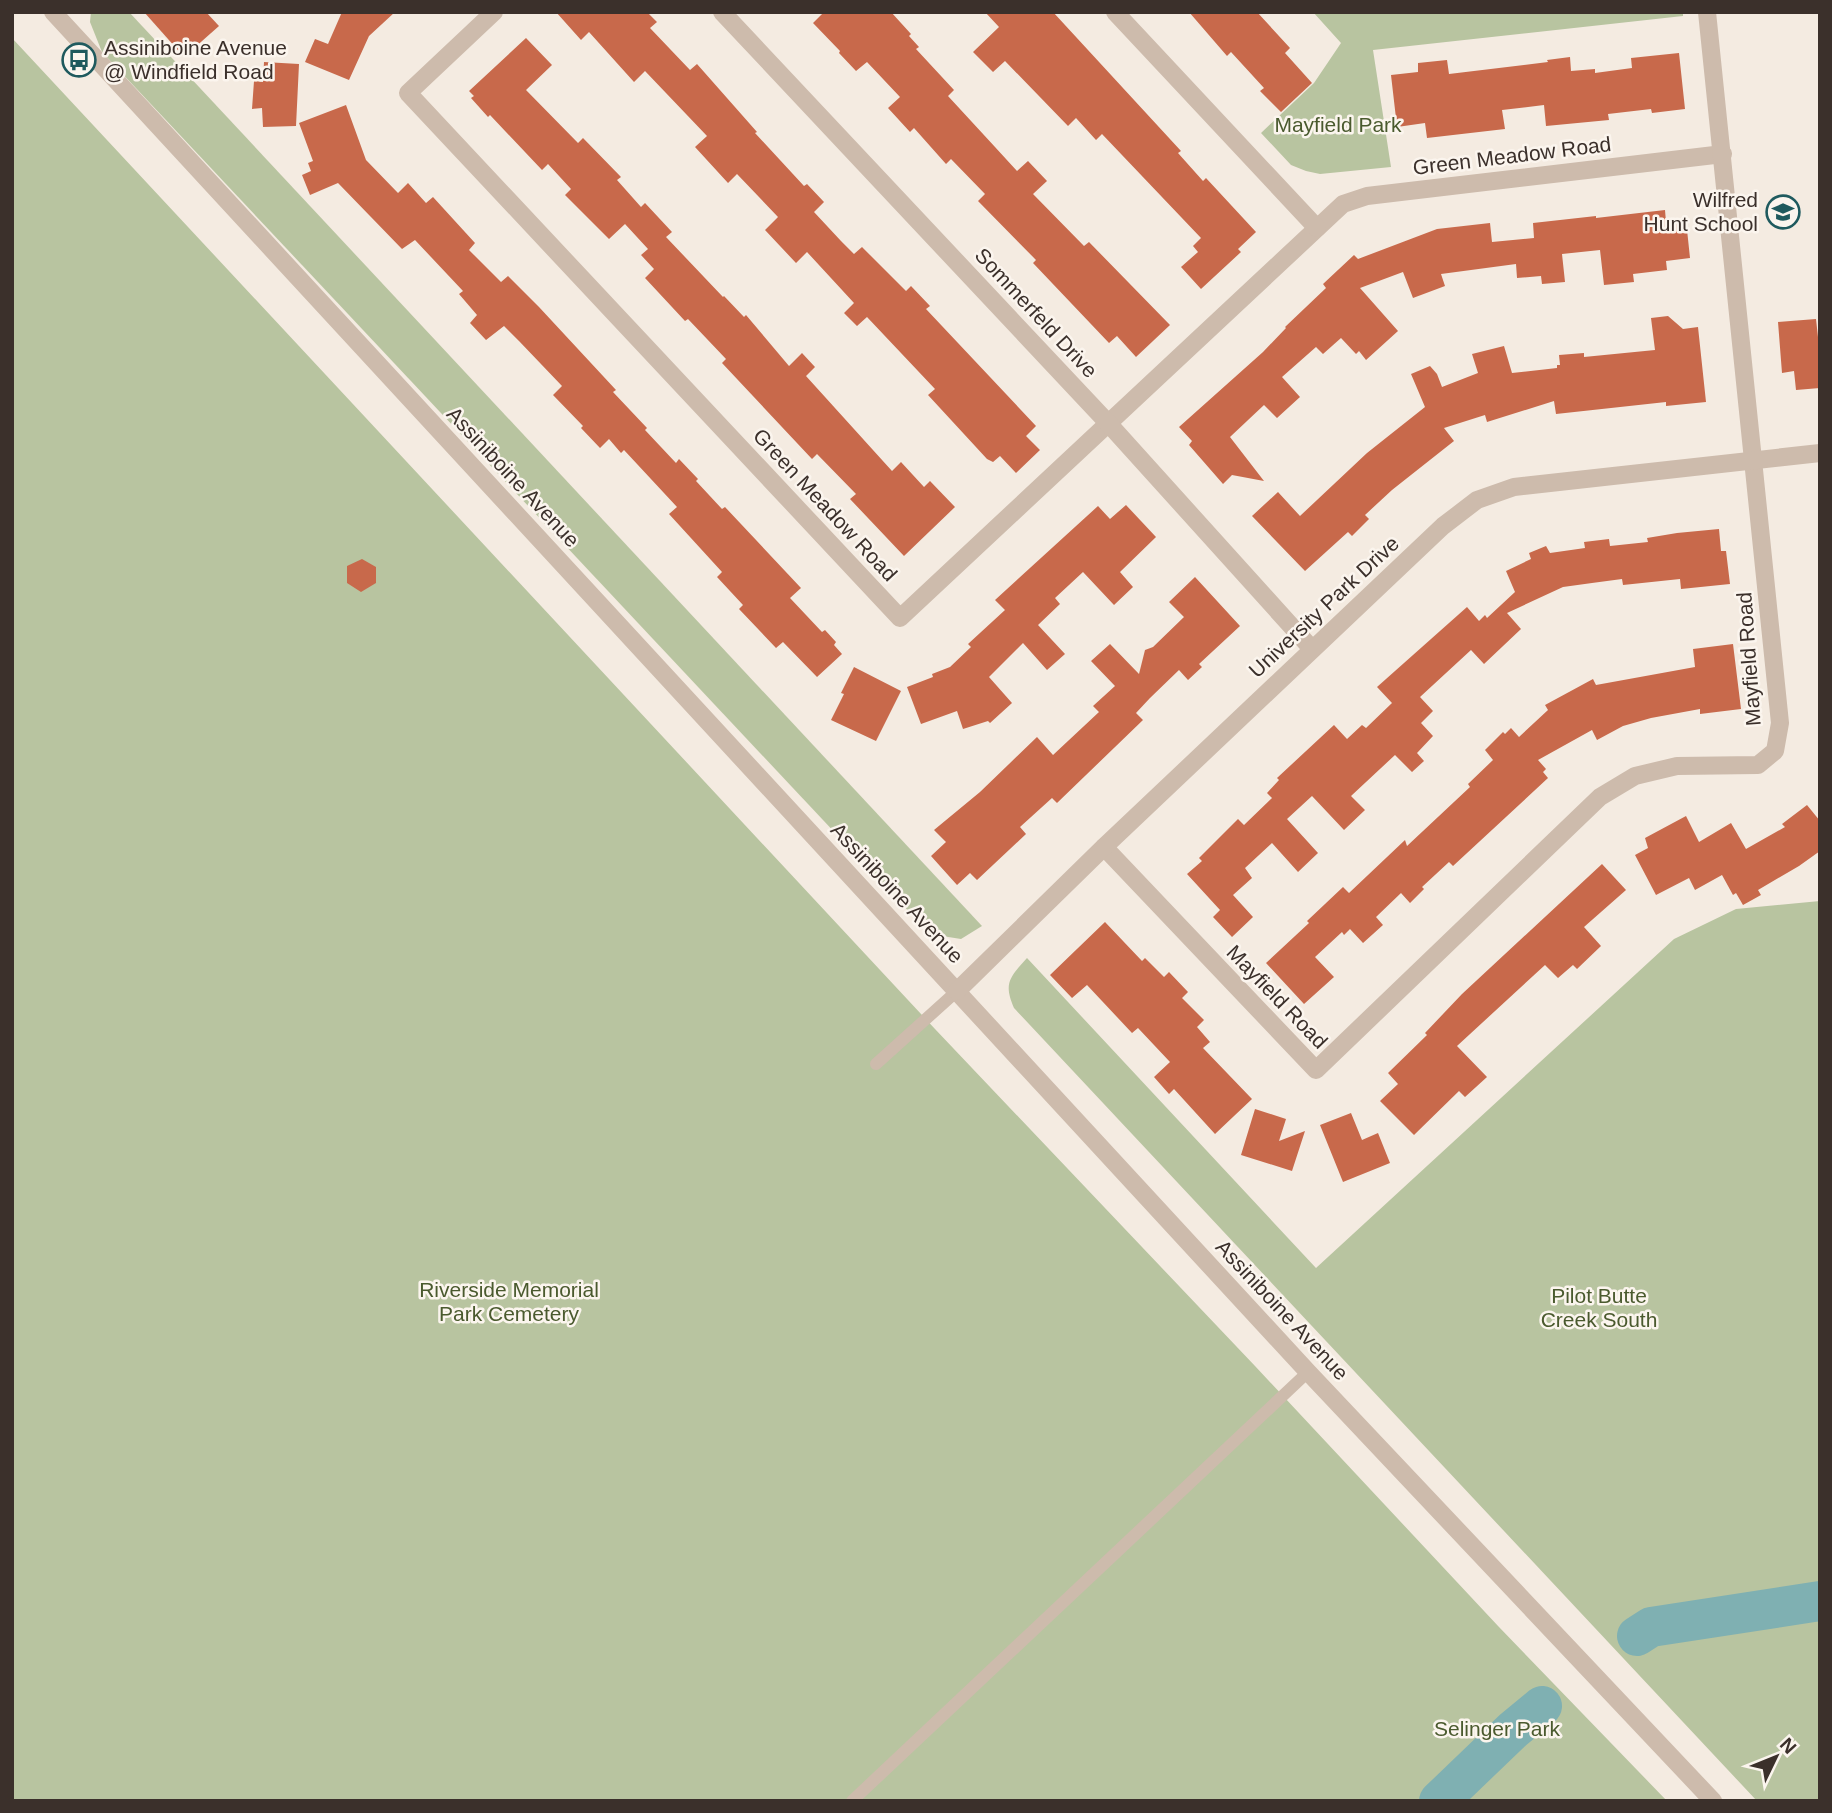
<svg xmlns="http://www.w3.org/2000/svg" width="1832" height="1813" font-family="Arial,sans-serif">
	<style>
		.green { fill: #b8c4a0 }
		.lines { fill: none; stroke-linecap: round; stroke-linejoin: round }
		.river { stroke: #7fb0b2; stroke-width: 40 }
		.building { fill: #c8694b }
		.service { stroke: #cdbbac; stroke-width: 12 }
		.minor { stroke: #cdbbac; stroke-width: 18 }
		.tertiary { stroke: #cdbbac; stroke-width: 18 }
		.labels { text-anchor: middle; stroke-width: 5; stroke-linejoin: round; paint-order: stroke }
		.poi-label { font-size: 21px; fill: #3b302b; stroke: #fbf5ee; text-anchor: start }
		.park-label { font-size: 21px; fill: #4a5a2e; stroke: #fbf5ee }
		.street-label { font-size: 21px; fill: #3b302b; stroke: #fbf5ee }
	</style>
	<rect width="100%" height="100%" fill="#f4ebe1"/>
	<g class="green">
		<polygon points="91,12 129,12 982,926 961,939 942,936 915,918 102,52 90,22"/>
		<polygon points="1313,12 1683,12 1683,16 1373,50 1391,167 1320,174 1306,171 1291,165 1261,133 1314,83 1341,43"/>
		<polygon points="12,38 935,1029 1255,1366 1499,1627 1667,1801 12,1801"/>
		<path d="M1820,901V1801H1757L1014,1008C1003,983 1010,977 1027,958L1316,1268L1674,939L1736,909Z"/>
	</g>
	<g class="lines">
		<g class="river">
			<polyline points="1637,1636 1651,1627 1820,1601"/>
			<polyline points="1439,1801 1513,1730 1542,1706"/>
		</g>
	</g>
	<g class="building">
		<polygon points="144,12 206,12 219,26 184,57"/>
		<polygon points="342,12 395,12 369,36 349,80 305,62 315,39 328,44"/>
		<polygon points="556,12 647,12 657,22 650,28 690,70 697,64 757,132 755,133 804,186 807,184 824,202 814,212 841,241 854,254 862,247 906,291 911,286 930,306 926,309 1036,426 1026,436 1040,450 1016,473 1000,456 993,462 987,459 928,395 935,389 867,317 857,326 844,313 854,303 807,252 796,263 765,230 778,217 737,174 728,183 695,147 707,136 645,71 634,82 589,32 581,40"/>
		<polygon points="824,12 891,12 911,34 909,36 919,47 916,49 954,90 948,96 995,147 1017,171 1028,161 1047,181 1033,194 1084,246 1089,242 1170,325 1136,357 1117,336 1109,343 1033,263 1036,260 978,201 985,194 951,159 946,164 914,128 910,132 888,108 900,97 867,62 856,71 839,53 840,51 813,23"/>
		<polygon points="985,12 1053,12 1181,151 1178,153 1203,181 1206,178 1256,232 1238,249 1241,252 1201,289 1181,267 1198,252 1193,246 1201,238 1102,134 1096,140 1076,118 1068,126 1005,61 993,72 973,52 999,27"/>
		<polygon points="1189,12 1257,12 1290,48 1285,53 1312,83 1281,112 1260,91 1264,88 1231,52 1227,56"/>
		<polygon points="526,38 552,65 526,90 578,143 583,138 621,177 617,180 641,207 645,203 672,232 666,237 723,297 724,296 744,317 746,315 789,366 802,353 815,367 806,376 892,471 901,462 924,487 930,481 955,507 904,556 850,499 856,494 817,454 812,459 722,363 726,359 688,319 685,321 645,278 654,269 641,255 648,249 625,224 609,239 565,195 571,189 548,164 542,170 490,115 488,117 471,98 474,96 469,91"/>
		<polygon points="1679,53 1685,109 1652,113 1651,109 1608,114 1609,120 1546,126 1544,105 1502,110 1505,129 1427,138 1425,123 1397,127 1391,75 1418,72 1418,63 1447,60 1449,74 1548,62 1547,60 1570,57 1571,71 1595,69 1595,73 1632,68 1631,58"/>
		<polygon points="264,62 299,64 296,126 263,127 262,108 252,109 254,81 263,82"/>
		<polygon points="346,105 366,160 398,193 408,183 426,203 433,197 475,243 469,250 501,282 508,276 539,307 616,390 613,392 647,428 645,430 676,463 679,459 698,479 696,481 722,509 725,507 801,588 790,598 822,632 825,630 836,642 834,645 842,654 817,677 783,642 776,648 739,609 743,605 717,577 722,572 669,514 677,507 624,450 621,453 609,439 600,448 581,428 583,426 553,395 562,386 519,341 504,326 486,340 470,323 477,315 459,294 463,291 415,240 402,249 338,183 310,195 302,175 311,171 308,163 313,161 299,123"/>
		<polygon points="1665,210 1666,222 1686,220 1690,258 1666,261 1667,270 1633,274 1634,282 1604,285 1600,250 1562,254 1565,282 1542,284 1541,276 1517,278 1516,264 1441,274 1445,286 1413,298 1403,272 1360,288 1398,331 1366,360 1359,351 1356,354 1341,338 1323,354 1316,347 1282,377 1300,397 1277,418 1264,405 1230,437 1264,481 1232,475 1223,484 1189,445 1192,441 1179,427 1263,352 1286,328 1285,327 1326,288 1323,284 1354,255 1358,259 1437,229 1490,223 1492,242 1534,238 1533,223 1596,216 1596,218"/>
		<polygon points="1668,316 1683,329 1698,327 1706,402 1666,406 1666,402 1556,414 1554,401 1487,422 1485,415 1444,428 1454,441 1392,490 1365,515 1369,519 1352,536 1348,532 1305,571 1252,516 1278,492 1300,516 1367,453 1425,407 1411,374 1430,366 1437,374 1442,387 1478,373 1472,354 1504,346 1512,373 1557,368 1557,365 1560,365 1559,355 1584,353 1584,357 1655,350 1651,318"/>
		<polygon points="1816,319 1820,355 1820,388 1796,390 1794,371 1782,373 1778,322"/>
		<polygon points="1126,505 1156,537 1120,572 1133,587 1114,605 1083,572 1055,598 1060,604 1038,625 1065,654 1047,670 1023,643 989,677 1012,703 990,723 988,721 963,729 957,711 921,724 907,687 933,677 932,674 950,667 971,647 968,644 1005,610 995,600 1098,506 1110,519"/>
		<polygon points="1719,529 1721,551 1726,551 1730,584 1681,589 1680,579 1623,585 1622,579 1592,583 1563,587 1507,613 1521,629 1484,664 1471,650 1420,697 1433,711 1421,723 1433,736 1417,753 1424,761 1412,772 1395,755 1351,796 1365,810 1344,830 1312,796 1287,819 1318,853 1298,872 1272,843 1245,868 1252,878 1233,895 1253,917 1232,937 1213,917 1220,910 1187,874 1202,861 1199,858 1238,819 1244,825 1272,798 1267,793 1279,780 1277,778 1334,725 1347,739 1362,725 1366,728 1392,703 1377,687 1467,607 1479,621 1485,615 1487,618 1515,592 1506,571 1531,559 1529,553 1546,546 1550,553 1585,548 1584,542 1609,539 1610,546 1648,542 1647,538 1677,533"/>
		<polygon points="362,559 376,567 376,583 361,592 347,583 347,566"/>
		<polygon points="1195,577 1240,626 1199,664 1202,667 1188,680 1179,670 1150,698 1136,713 1143,720 1057,803 1052,798 1020,827 1026,834 977,880 970,873 957,885 931,856 946,842 934,830 980,792 1037,737 1053,755 1099,712 1093,706 1115,686 1091,661 1110,644 1139,674 1145,650 1153,647 1184,617 1169,602"/>
		<polygon points="1733,644 1741,709 1700,714 1700,709 1651,718 1623,726 1597,740 1592,730 1538,760 1546,769 1543,772 1548,778 1453,866 1449,862 1422,887 1424,889 1410,903 1401,893 1376,917 1383,925 1363,943 1350,929 1344,935 1342,932 1315,957 1334,977 1304,1004 1266,963 1309,923 1307,921 1343,887 1349,893 1405,840 1407,846 1470,787 1468,784 1493,760 1485,750 1503,732 1505,734 1511,728 1519,737 1548,710 1545,705 1593,679 1596,685 1695,667 1693,649"/>
		<polygon points="854,667 901,691 876,741 831,720 844,694 841,693"/>
		<polygon points="1807,805 1820,821 1820,851 1799,866 1758,890 1761,895 1743,905 1736,893 1733,895 1722,875 1695,890 1689,878 1656,895 1635,855 1648,848 1645,838 1686,816 1699,842 1731,823 1746,849 1785,827 1782,824"/>
		<polygon points="1602,864 1626,890 1584,927 1601,946 1577,969 1573,965 1558,978 1545,965 1457,1046 1487,1077 1465,1097 1459,1091 1414,1135 1380,1101 1398,1084 1388,1073 1427,1035 1425,1033 1462,994"/>
		<polygon points="1105,922 1142,961 1145,958 1164,977 1169,972 1188,992 1182,998 1204,1020 1197,1027 1210,1042 1203,1048 1252,1099 1215,1134 1174,1089 1169,1094 1154,1077 1170,1062 1138,1028 1132,1033 1087,985 1072,998 1050,975"/>
		<polygon points="1255,1109 1286,1119 1279,1141 1305,1131 1292,1171 1241,1155"/>
		<polygon points="1351,1113 1362,1140 1378,1133 1390,1163 1343,1182 1320,1125"/>
	</g>
	<g class="lines">
		<g class="service">
			<polyline points="876,1064 957,991"/>
			<polyline points="852,1801 1308,1372"/>
		</g>
		<g class="minor">
			<polyline points="494,12 408,93 900,618 1343,204 1367,196 1723,154"/>
			<polyline points="722,12 1108,423 1312,649"/>
			<polyline points="1115,12 1317,228"/>
			<polyline points="1104,847 1316,1070 1600,797 1635,776 1677,766 1758,765 1775,751 1780,723 1707,12"/>
		</g>
		<g class="tertiary">
			<polyline points="53,12 1308,1372 1713,1801"/>
			<polyline points="957,991 1104,847 1443,526 1477,500 1514,487 1820,453"/>
		</g>
	</g>
	<defs>
		<symbol id="bus-ring" viewBox="-11 -11 22 22"><circle r="9.5" fill="#fbf5ee" stroke="#1f5a5e" stroke-width="1.5"/><path d="M-5-6H5V4H4V6H2V4H-2V6H-4V4H-5ZM-3.5-4V0h7V-4ZM-3.5 1.2v1.5H-2V1.2ZM2 1.2v1.5H3.5V1.2Z" fill="#1f5a5e"/></symbol>
		<symbol id="school-ring" viewBox="-11 -11 22 22"><circle r="9.5" fill="#fbf5ee" stroke="#1f5a5e" stroke-width="1.5"/><path d="M0-5L7-2L0 1L-7-2ZM-4 1L0 2.5L4 1V4Q0 6-4 4Z" fill="#1f5a5e"/></symbol>
	</defs>
	<g fill-rule="evenodd">
		<use href="#bus-ring" x="60" y="41" width="38" height="38"/>
		<use href="#school-ring" x="1764" y="193" width="38" height="38"/>
	</g>
	<g class="labels">
		<g class="poi-label">
			<text x="104" y="55">Assiniboine Avenue<tspan x="104" dy="24">@ Windfield Road</tspan></text>
			<text x="1758" y="207" text-anchor="end">Wilfred<tspan x="1758" dy="24">Hunt School</tspan></text>
		</g>
		<g class="park-label">
			<text x="1338" y="132">Mayfield Park</text>
			<text x="509" y="1297">Riverside Memorial<tspan x="509" dy="24">Park Cemetery</tspan></text>
			<text x="1599" y="1303">Pilot Butte<tspan x="1599" dy="24">Creek South</tspan></text>
			<text x="1497" y="1736">Selinger Park</text>
		</g>
		<g class="street-label">
			<text transform="translate(1512 156) rotate(-7)" y="7">Green Meadow Road</text>
			<text transform="translate(1036 313) rotate(47)" y="7">Sommerfeld Drive</text>
			<text transform="translate(513 477) rotate(47)" y="7">Assiniboine Avenue</text>
			<text transform="translate(825 505) rotate(47)" y="7">Green Meadow Road</text>
			<text transform="translate(1324 607) rotate(-43)" y="7">University Park Drive</text>
			<text transform="translate(1749 659) rotate(-94)" y="7">Mayfield Road</text>
			<text transform="translate(897 893) rotate(47)" y="7">Assiniboine Avenue</text>
			<text transform="translate(1277 997) rotate(46)" y="7">Mayfield Road</text>
			<text transform="translate(1282 1310) rotate(47)" y="7">Assiniboine Avenue</text>
		</g>
	</g>
	<rect width="1832" height="1813" fill="none" stroke="#3b302b" stroke-width="28"/>
	<g transform="translate(1776 1757) rotate(47)" stroke="#fbf5ee" stroke-width="5" paint-order="stroke">
	<path d="M0-5L12 26L0 18L-12 26Z" fill="#3b302b"/>
	<text y="-10" font-size="19" font-weight="bold" text-anchor="middle" fill="#3b302b">N</text>
	</g>
</svg>
